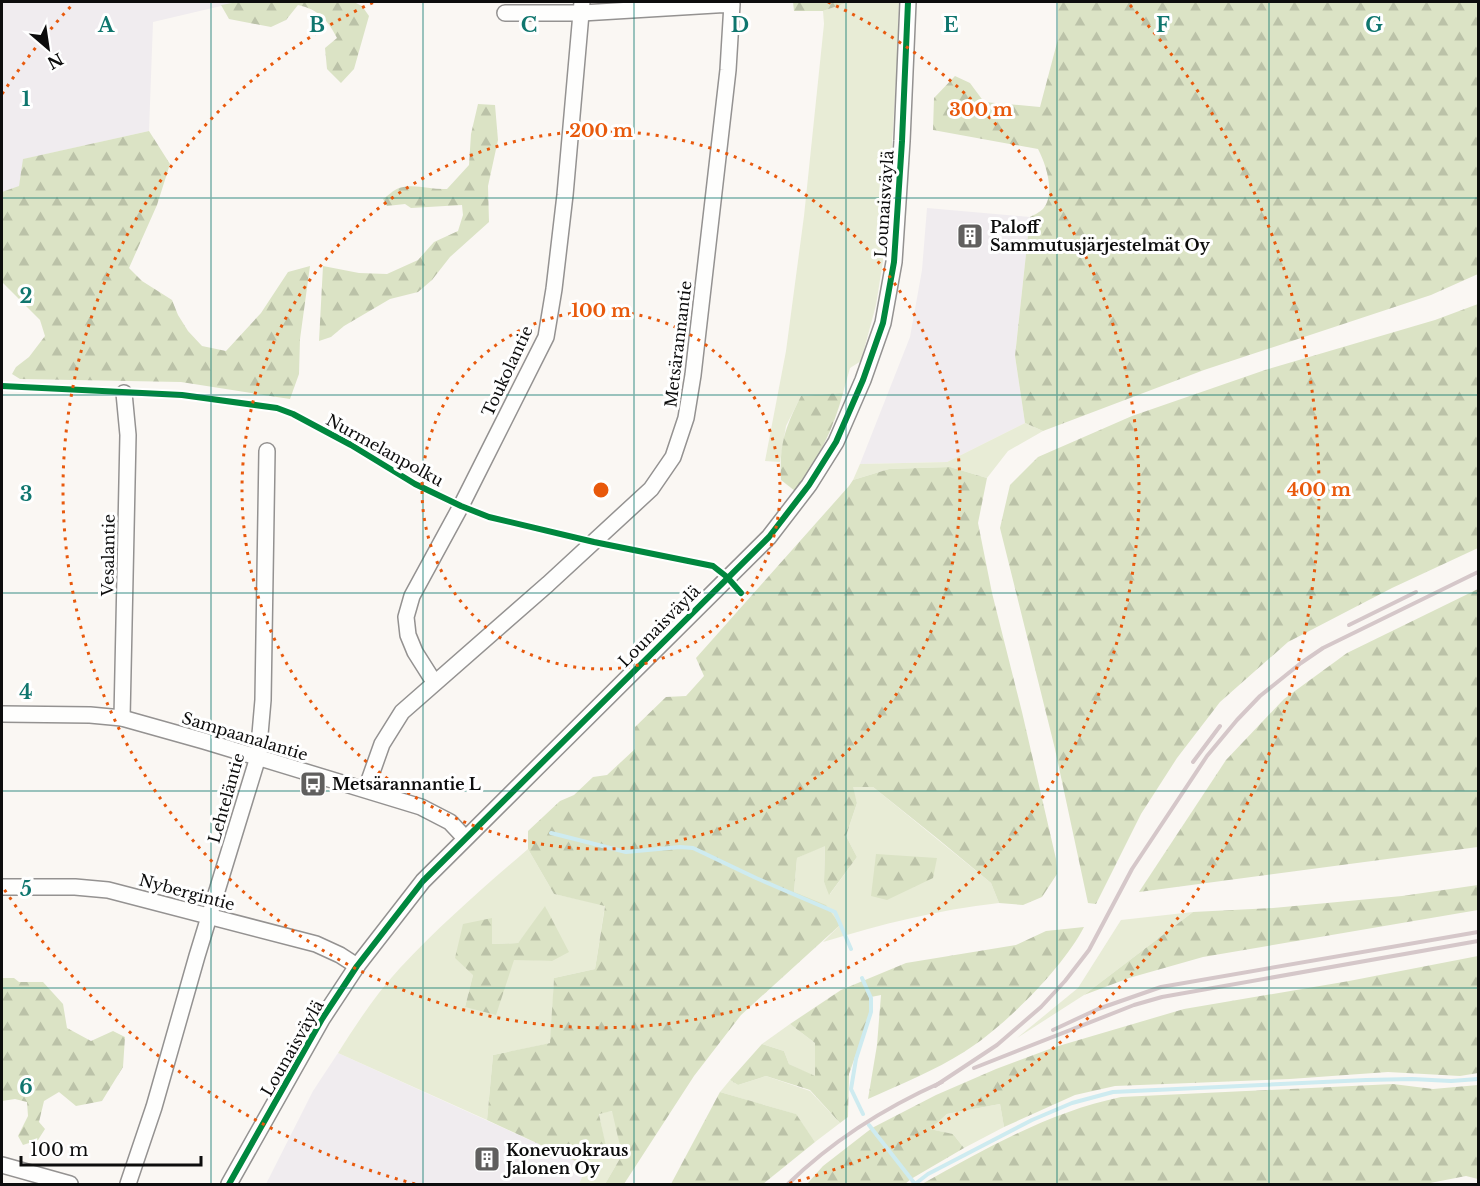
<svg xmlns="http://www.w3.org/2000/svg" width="1480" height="1186" font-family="'Libre Baskerville',serif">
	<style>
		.industrial { fill: #f0ecef }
		.grass { fill: #e8ecd6; fill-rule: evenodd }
		.forest { fill: url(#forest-firs) }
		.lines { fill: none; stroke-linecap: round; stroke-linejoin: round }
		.stream { stroke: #ceebf0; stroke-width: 4 }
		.minor-casing { stroke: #949291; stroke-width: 18 }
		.minor { stroke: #fefefd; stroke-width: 15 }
		.rail { stroke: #d5c7c9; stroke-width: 4 }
		.cycleway-casing { stroke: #fff; stroke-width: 10 }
		.cycleway { stroke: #00873e; stroke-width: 6 }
		.grid { fill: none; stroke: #0f766e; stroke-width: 1.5; stroke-opacity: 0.55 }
		.ring { fill: none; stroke: #e8590c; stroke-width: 3; stroke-dasharray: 3 6 }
		.labels { text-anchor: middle; stroke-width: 6; stroke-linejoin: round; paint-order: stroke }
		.street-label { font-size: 16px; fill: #0d0d0d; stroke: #fff }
		.poi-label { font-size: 16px; font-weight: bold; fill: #0d0d0d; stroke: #fff; text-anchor: start }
		.grid-label { font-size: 20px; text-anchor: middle; font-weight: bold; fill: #0f766e; stroke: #fff; stroke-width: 6; stroke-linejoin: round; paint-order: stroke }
		.centre { fill: #e8590c; stroke: #fff; stroke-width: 3 }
		.ring-label { font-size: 18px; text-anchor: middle; font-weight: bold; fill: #e8590c; stroke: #fff; stroke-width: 6; stroke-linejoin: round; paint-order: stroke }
	</style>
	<defs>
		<pattern id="forest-firs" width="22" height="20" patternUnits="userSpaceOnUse" patternTransform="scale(1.5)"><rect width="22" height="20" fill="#dbe3c5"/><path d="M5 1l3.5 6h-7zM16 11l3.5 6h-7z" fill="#bbc2a8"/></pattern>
	</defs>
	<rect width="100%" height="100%" fill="#faf7f3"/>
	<g class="industrial">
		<polygon points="2,2 238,2 153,22 149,131 24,159 19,187 2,192"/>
		<polygon points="927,208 1030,217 1015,356 1025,423 947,462 860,464 910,337 922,270"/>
		<polygon points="338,1053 587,1166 579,1184 266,1184 313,1091"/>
	</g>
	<g class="grass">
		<polygon points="849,2 899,2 897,64 886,242 876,305 861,361 850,368 843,393 801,396 786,426 780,462 765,461 786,351 804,216 824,24 823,11"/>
		<polygon points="1025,423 1043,431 1008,451 987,478 950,467 889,469 853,480 860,464 947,462"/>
		<path d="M852,787H873L991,883L999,903C936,910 883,924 823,942L840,925L794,892L797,858L825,845L824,882L830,894L857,857L846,836L857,803Z"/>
		<path d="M528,849L554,894L605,905L595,969L554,978L551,1043L493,1055L487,1120L338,1053C357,1023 376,994 400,968C440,925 484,887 528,849ZM546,907L552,961L514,959L465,1007L473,975L492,944L518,943Z"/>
		<polygon points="1193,912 1084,995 1017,1038 1078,988 1121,920"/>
		<polygon points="790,1024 815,1043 815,1077 789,1064 784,1051 762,1044"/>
		<polygon points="766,1076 810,1091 840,1123 815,1142 795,1114 720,1092 730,1080 738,1085"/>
		<polygon points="1000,1104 1004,1127 964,1148 953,1134 929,1129 947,1114"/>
		<polygon points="613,1111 622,1155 605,1184 579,1184 587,1166 582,1164 606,1151 599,1113"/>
	</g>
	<g class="forest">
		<path d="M238,2H354L362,6L369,16L354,69L341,83L327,69L325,48L337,38C327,19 319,10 298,5L286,20L271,27L229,19L221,5Z"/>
		<polygon points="793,2 849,2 823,11 794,11"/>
		<path d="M1058,2H1478V274L1431,295L1204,370L1043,431L1025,423L1015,356L1030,217C1034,215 1040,212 1043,209C1056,194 1046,164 1038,149L933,130L934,98L955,76L970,83L984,102L1040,107L1058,39Z"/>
		<path d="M478,104L495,105L498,140L488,186L489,222L450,257L432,280L418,292L390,299L344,326L331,337L319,341L323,266L359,273L387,274L418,260L434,242L458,231L463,215L462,205L411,208L405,204L387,206L383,199C388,196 393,190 399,188C414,183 432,190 447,189L469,165L471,134Z"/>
		<polygon points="149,131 170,164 157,205 129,268 142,281 172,300 178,315 188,331 202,346 226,351 261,313 288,272 310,266 300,339 299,374 290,399 181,382 20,379 12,374 16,367 29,357 45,336 40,320 2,282 2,192 19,186 23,159"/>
		<polygon points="1478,304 1478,548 1392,588 1288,642 1220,702 1177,758 1141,814 1096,904 1088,903 1055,749 1000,528 1010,485 1038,457 1132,416 1265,370 1435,320"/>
		<path d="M843,393C834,428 817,462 795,491L781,480C779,444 785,428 801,396Z"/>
		<polygon points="950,467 987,478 978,523 992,593 1022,712 1056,859 1057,874 1042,897 1023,905 999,903 991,883 938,839 873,787 853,787 857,803 846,836 857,857 829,895 824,882 825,846 797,858 794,892 826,905 840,925 741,1015 694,1076 624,1184 605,1184 622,1155 612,1111 599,1114 607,1151 582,1164 487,1120 493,1055 550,1043 554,978 595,969 605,906 554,894 528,849 528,831 560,801 574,795 593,777 607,775 635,749 635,727 666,697 686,696 704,676 696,658 849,486 853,480 889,469"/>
		<polygon points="1478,589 1478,847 1139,892 1226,760 1284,699 1347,653"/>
		<polygon points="876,854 937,858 933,878 887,900 871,896"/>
		<polygon points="1478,885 1478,910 1203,957 1129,978 1084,995 1193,912 1273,908 1402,896"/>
		<polygon points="545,906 569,952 552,961 514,960 496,1015 465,1007 473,975 455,958 463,924 492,918 492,944 518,943"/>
		<path d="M1084,927C1063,968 1004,1027 964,1052C936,1070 899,1085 868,1099L877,1045L881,995L871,997V1012L849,1074L848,1117L840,1123L810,1090L766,1076L738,1085L730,1080L762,1044L784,1051L789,1064L815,1076V1043L790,1024L841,990L906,963L1016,945L1046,931Z"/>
		<polygon points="1478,956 1478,1073 1460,1076 1388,1072 1290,1079 1115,1086 1075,1095 1004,1127 1000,1104 947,1114 930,1129 953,1134 964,1148 911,1179 905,1184 807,1184 823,1166 872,1128 936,1095 996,1069 1055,1047 1184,1009 1349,981"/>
		<polygon points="2,978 14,978 19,982 43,982 63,1004 67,1028 91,1041 113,1031 125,1037 123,1067 102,1101 76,1106 59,1092 44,1101 39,1122 45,1129 38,1140 23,1145 18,1136 28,1116 27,1102 15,1099 2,1101"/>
		<path d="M1393,1084L1433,1089L1478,1085V1179L1466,1176L1425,1184H922C985,1149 1049,1112 1121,1097Z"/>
		<polygon points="720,1092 796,1114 815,1142 763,1184 671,1184"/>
	</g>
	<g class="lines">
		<g class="stream">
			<polyline points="551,833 626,852 680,847 693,848 756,878 835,912 851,949"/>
			<polyline points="862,978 871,998 871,1012 856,1059 851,1089 863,1114"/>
			<polyline points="869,1125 915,1184"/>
			<polyline points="915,1184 928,1174 1032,1120 1072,1103 1113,1092 1366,1080 1412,1079 1451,1081 1478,1079"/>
		</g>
		<defs>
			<g id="minor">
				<polyline points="434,682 415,652 408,635 406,617 412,596 461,506 546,337 554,289 565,195 582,2"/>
				<polyline points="2,714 90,715 122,718 204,741 421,807 450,822 465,838"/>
				<polyline points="122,718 128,435 124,393"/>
				<polyline points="366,789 382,744 402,712 548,584 651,489 673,457 686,418 693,375 728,70 732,4 582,13 505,13"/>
				<polyline points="2,887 75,887 108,890 316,944 340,955 357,966"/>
				<polyline points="2,1165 70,1184"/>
				<polyline points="128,1184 154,1107 197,956 258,757 263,700 267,451"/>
				<polyline points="229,1184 322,1019 357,966 423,881 769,537 809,485 836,442 863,380 883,323 894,262 902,141 908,2"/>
			</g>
		</defs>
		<use href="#minor" class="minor-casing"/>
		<use href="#minor" class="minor"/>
		<g class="rail">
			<polyline points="1349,625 1416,592"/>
			<polyline points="1193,762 1220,726"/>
			<polyline points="1053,1030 1098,1009 1161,987 1478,932"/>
			<polyline points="974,1068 1134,1005 1162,997 1478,941"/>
			<polyline points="935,1086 997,1045 1041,1007 1065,981 1089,950 1132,869 1207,756 1237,720 1260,696 1301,663 1323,648 1478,572"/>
			<path d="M788,1184C833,1140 884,1108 942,1082"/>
		</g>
		<defs>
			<g id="cycleway">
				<polyline points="2,386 182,395 277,408 293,414 351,445 415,484 461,506 489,517 594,542 713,566 727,577 741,593"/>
				<polyline points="229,1184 322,1019 357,966 423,881 769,537 809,485 836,442 863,380 883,323 894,262 902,141 908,2"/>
			</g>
		</defs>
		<use href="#cycleway" class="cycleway-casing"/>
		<use href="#cycleway" class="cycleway"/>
	</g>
	<path class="grid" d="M211,2V1184M423,2V1184M634,2V1184M846,2V1184M1057,2V1184M1269,2V1184M2,198H1478M2,395H1478M2,593H1478M2,791H1478M2,988H1478"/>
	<g class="ring">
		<circle cx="601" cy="490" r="179"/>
		<circle cx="601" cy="490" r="359"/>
		<path d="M828 2A538 538 0 1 1 374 2"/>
		<path d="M415 1184A718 718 0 0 1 2 886M2 94A718 718 0 0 1 72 5M1130 5A718 718 0 0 1 787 1184"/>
	</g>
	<defs>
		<symbol id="building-square" viewBox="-11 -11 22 22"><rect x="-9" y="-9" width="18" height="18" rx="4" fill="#605f5e" stroke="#fff"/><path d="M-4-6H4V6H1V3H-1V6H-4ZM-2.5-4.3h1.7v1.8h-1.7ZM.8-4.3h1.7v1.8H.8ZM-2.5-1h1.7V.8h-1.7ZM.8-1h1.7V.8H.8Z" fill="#fff"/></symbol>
		<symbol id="bus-square" viewBox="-11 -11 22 22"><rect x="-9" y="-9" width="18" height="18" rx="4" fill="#605f5e" stroke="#fff"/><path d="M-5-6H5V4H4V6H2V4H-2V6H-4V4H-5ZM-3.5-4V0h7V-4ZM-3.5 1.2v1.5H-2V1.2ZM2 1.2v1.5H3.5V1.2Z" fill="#fff"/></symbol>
	</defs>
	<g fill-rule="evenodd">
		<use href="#building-square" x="955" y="221" width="30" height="30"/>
		<use href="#bus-square" x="298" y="769" width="30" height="30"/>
		<use href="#building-square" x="472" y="1144" width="30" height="30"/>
	</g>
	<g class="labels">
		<g class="street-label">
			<text transform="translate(884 204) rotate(-86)" y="6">Lounaisväylä</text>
			<text transform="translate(678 344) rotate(-83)" y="6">Metsärannantie</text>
			<text transform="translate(507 371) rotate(-65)" y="6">Toukolantie</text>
			<text transform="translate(385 450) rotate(29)" y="6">Nurmelanpolku</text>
			<text transform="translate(108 555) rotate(-89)" y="6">Vesalantie</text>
			<text transform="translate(659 626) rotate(-45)" y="6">Lounaisväylä</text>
			<text transform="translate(245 736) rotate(17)" y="6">Sampaanalantie</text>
			<text transform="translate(226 798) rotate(-74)" y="6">Lehteläntie</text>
			<text transform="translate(187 892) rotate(15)" y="6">Nybergintie</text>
			<text transform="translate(292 1048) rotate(-60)" y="6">Lounaisväylä</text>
		</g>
		<g class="poi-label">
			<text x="990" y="233">Paloff<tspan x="990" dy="18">Sammutusjärjestelmät Oy</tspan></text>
			<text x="332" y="790">Metsärannantie L</text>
			<text x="506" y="1156">Konevuokraus<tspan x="506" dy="18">Jalonen Oy</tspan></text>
		</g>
	</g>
	<g class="grid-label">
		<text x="106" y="32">A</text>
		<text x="317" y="32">B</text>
		<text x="529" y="32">C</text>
		<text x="740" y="32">D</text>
		<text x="951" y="32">E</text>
		<text x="1163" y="32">F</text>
		<text x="1374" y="32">G</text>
		<text x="26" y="106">1</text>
		<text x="26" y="303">2</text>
		<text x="26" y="501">3</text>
		<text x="26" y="699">4</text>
		<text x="26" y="896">5</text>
		<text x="26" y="1094">6</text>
	</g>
	<circle cx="601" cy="490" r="9" class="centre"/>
	<g class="ring-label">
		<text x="981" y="116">300 m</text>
		<text x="601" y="137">200 m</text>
		<text x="601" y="317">100 m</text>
		<text x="1319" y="496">400 m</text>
	</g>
	<rect width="1480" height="1186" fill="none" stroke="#0d0d0d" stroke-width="6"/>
	<g transform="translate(48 48) rotate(151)" stroke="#ffffff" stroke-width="4.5" paint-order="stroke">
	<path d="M0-4.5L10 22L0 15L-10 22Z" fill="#0d0d0d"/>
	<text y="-9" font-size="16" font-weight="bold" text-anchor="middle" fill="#0d0d0d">N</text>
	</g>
	<path d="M21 1156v9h180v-9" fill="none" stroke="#0d0d0d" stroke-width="3"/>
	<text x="30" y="1156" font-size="18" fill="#0d0d0d" stroke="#ffffff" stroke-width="4.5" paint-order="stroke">100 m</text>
</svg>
